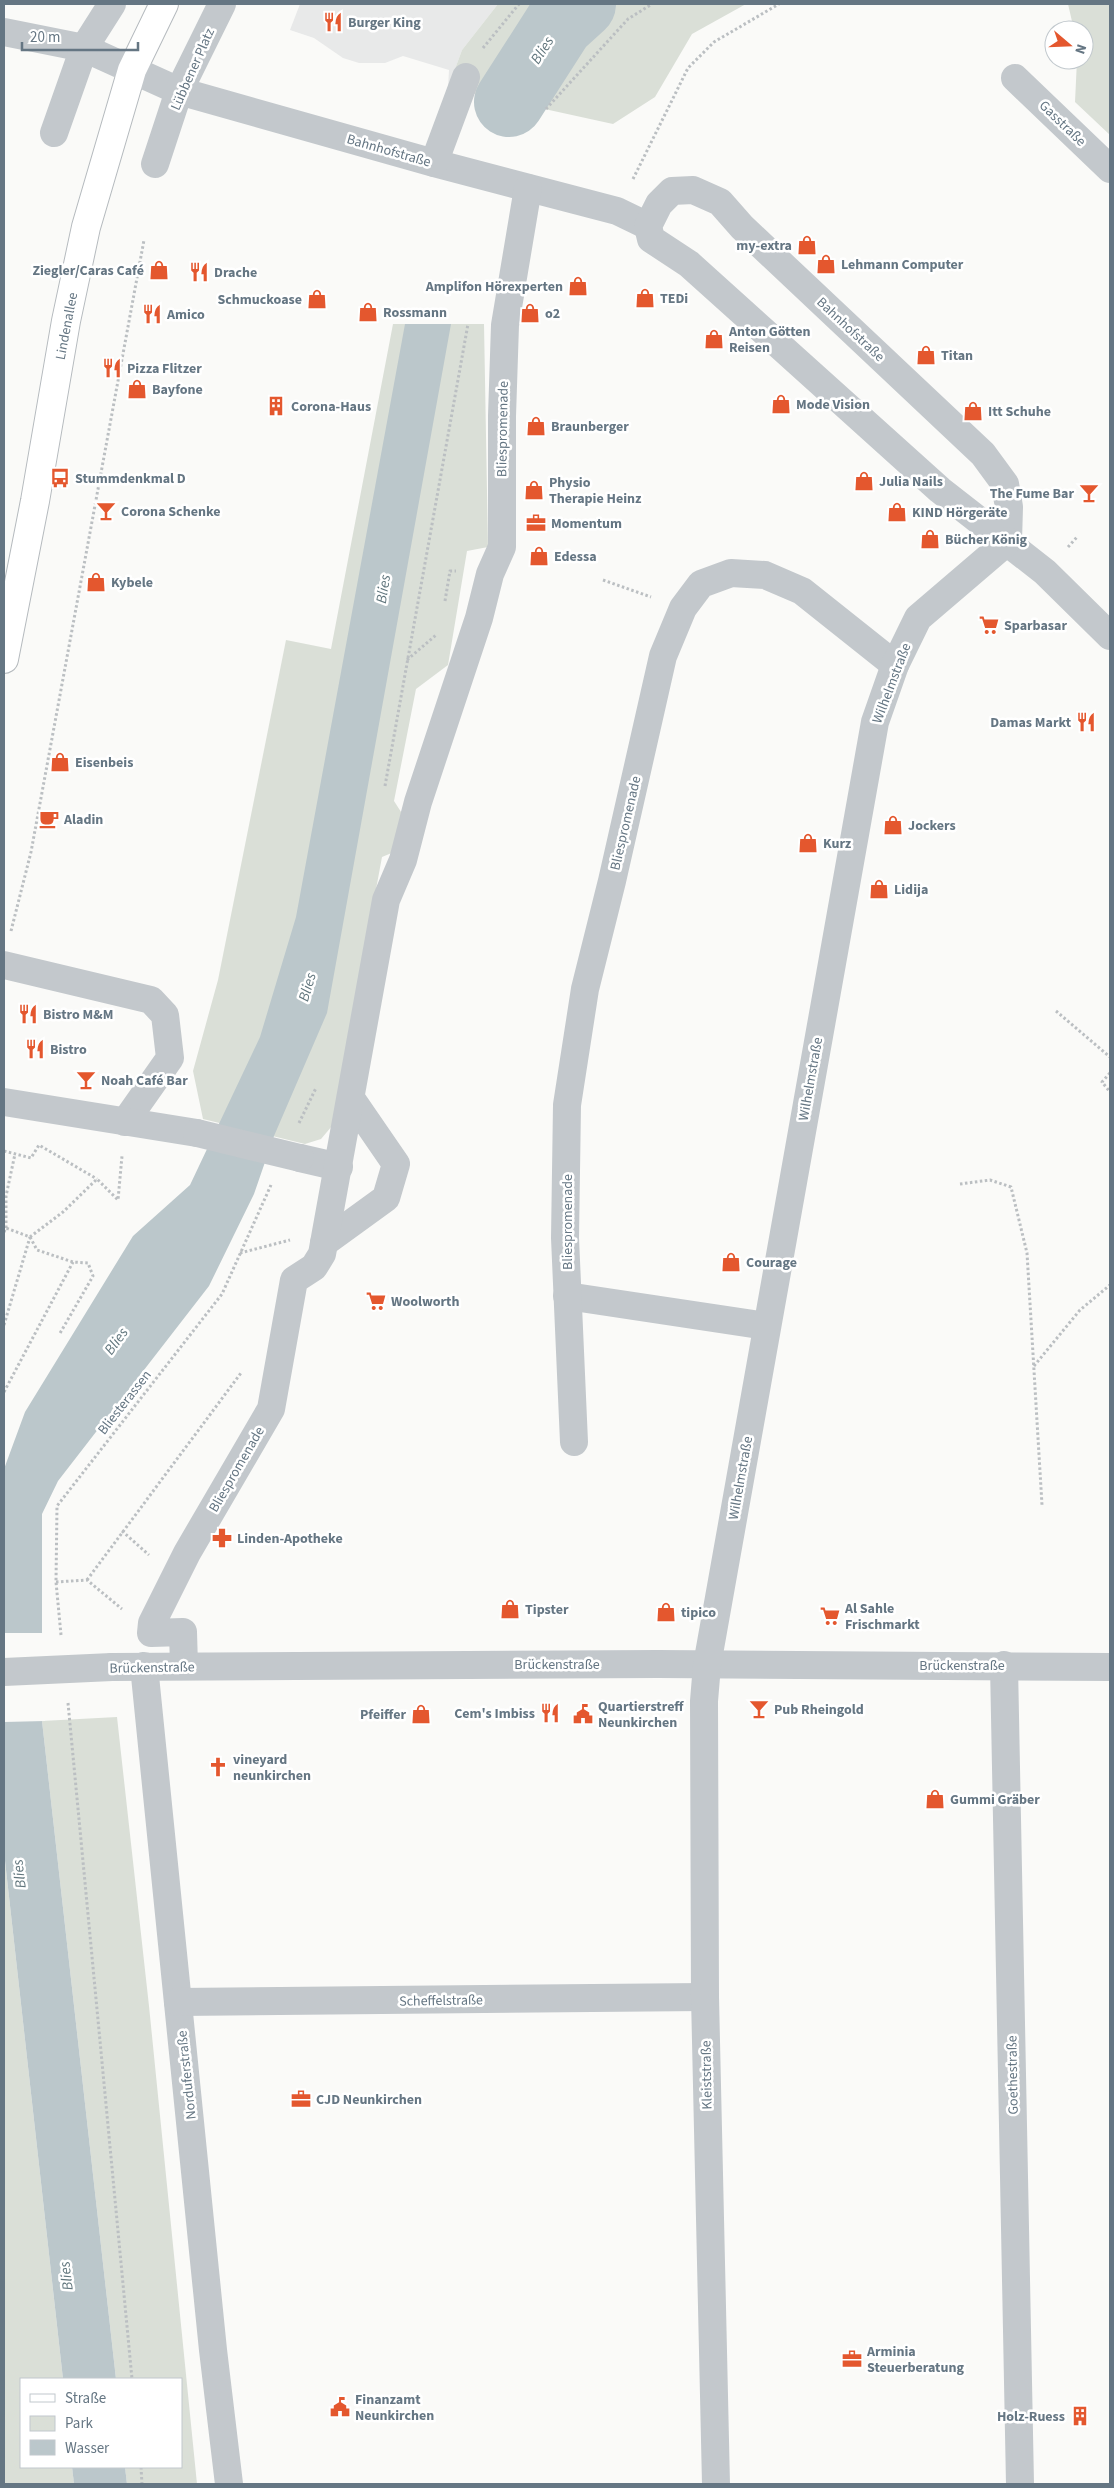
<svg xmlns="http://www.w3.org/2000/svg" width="1114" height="2488" font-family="'Source Sans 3',sans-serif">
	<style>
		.built { fill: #e8e9e9 }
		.green { fill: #dadfd7 }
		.water { fill: #bbc7cb }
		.pier { fill: #fafaf8 }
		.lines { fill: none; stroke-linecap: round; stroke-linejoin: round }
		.river { stroke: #bbc7cb; stroke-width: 70 }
		.major-casing { stroke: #b5babe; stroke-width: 30 }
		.path { stroke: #bbbfc2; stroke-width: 3; stroke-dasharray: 2.5 2.5; stroke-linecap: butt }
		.minor { stroke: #c3c8cc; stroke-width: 28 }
		.major { stroke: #fff; stroke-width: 28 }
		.minor-bridge { stroke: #c3c8cc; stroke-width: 28 }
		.labels { text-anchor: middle; stroke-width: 5; stroke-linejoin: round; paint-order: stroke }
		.poi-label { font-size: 14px; font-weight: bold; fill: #657683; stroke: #fff; text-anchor: start }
		.street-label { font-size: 14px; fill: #657683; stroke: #fff }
		.water-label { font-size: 15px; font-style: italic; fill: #60757c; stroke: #fff }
	</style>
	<rect width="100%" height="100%" fill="#fafaf8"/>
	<polygon class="built" points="300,4 498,4 462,50 448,88 449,70 403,56 385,63 359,63 343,58 314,38 290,30"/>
	<g class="green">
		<polygon points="498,4 746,4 692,34 655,97 613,124 448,88 462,50"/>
		<polygon points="1068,4 1110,4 1110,135 1075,102 1077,60 1084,60 1084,30 1074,30"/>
		<polygon points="393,324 484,324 488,547 467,551 448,665 416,689 394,801 403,815 394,852 382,857 332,1126 321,1139 305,1144 203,1119 193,1071 218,980 286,640 331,649"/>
		<polygon points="117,1717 149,2006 197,2484 127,2484 125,2467 181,2467 181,2379 116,2379 42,1721"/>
		<polygon points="4,1852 63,2379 21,2379 21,2467 72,2467 74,2484 4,2484"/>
	</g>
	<g class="water">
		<polygon points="405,324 451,324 327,1013 274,1136 254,1194 209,1286 58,1481 42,1514 42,1721 116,2379 63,2379 4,1852 4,1469 25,1412 133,1236 190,1185 260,1037 296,917"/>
		<polygon points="72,2467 125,2467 127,2484 74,2484"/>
	</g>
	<polygon class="pier" points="4,1633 44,1633 45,1721 4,1722"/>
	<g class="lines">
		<polyline class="river" points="509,102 559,24 581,4"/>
		<defs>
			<polyline id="major" points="4,659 35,501 66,321 86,227 132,70 164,4"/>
		</defs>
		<use href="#major" class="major-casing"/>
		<g class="path">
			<polyline points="483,48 519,4"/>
			<polyline points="546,109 628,19 652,4"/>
			<polyline points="633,179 688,68 714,42 779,4"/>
			<polyline points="1068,547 1078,536"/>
			<polyline points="603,580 651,597"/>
			<polyline points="445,601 450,571 456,571"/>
			<polyline points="407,660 436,635"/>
			<polyline points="385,786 468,324"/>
			<polyline points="11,931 31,852 144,240"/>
			<polyline points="1056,1011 1110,1057"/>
			<polyline points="1110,1073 1102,1082 1110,1092"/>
			<polyline points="299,1123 316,1088"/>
			<polyline points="4,1151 31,1158 39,1145 97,1179"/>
			<polyline points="960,1184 990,1180 1011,1187 1027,1253 1042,1505"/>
			<polyline points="6,1228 6,1196 15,1154"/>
			<polyline points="4,1232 6,1228 30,1237 63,1212 97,1179 118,1200 122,1156"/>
			<polyline points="30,1237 37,1250 73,1262 88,1263 93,1276 59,1335"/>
			<polyline points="240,1253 290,1240"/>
			<polyline points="4,1325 30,1237"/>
			<polyline points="1034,1366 1080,1310 1110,1285"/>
			<polyline points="4,1392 73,1262"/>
			<polyline points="122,1531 149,1555"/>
			<polyline points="87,1580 241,1373"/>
			<polyline points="56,1582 87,1580 122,1609"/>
			<polyline points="61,1635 56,1582 57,1506 222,1294 271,1185"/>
			<polyline points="68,1703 132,2379"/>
			<polyline points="141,2467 142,2484"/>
		</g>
		<g class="minor">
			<polyline points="4,32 84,48 179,91 434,163 617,211 648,226"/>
			<polyline points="1015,78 1110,169"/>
			<polyline points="54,133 84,48 112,4"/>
			<polyline points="434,163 466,77"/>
			<polyline points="155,164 179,91 222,4"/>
			<polyline points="1008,541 1009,507 1005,484 983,454 742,227 720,202 693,190 672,191 659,204 648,226 651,239 689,264 940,490 1045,572 1110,636"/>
			<polyline points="4,965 151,1000 165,1015 170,1058 125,1122"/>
			<polyline points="4,1102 197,1133"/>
			<polyline points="300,1158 339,1167"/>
			<polyline points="324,1243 386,1198 396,1164 352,1100"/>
			<polyline points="567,1296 766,1326"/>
			<polyline points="574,1442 565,1238 567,1105 585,989 612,881 663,656 683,608 701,584 731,573 765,575 802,591 895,665"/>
			<polyline points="1004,1665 1020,2484"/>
			<polyline points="144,1666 213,2350 229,2484"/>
			<polyline points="184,1666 183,1632 151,1633 152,1623 187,1553 271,1409 294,1280 314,1267 322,1254 386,900 403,860 418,802 479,618 490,574 502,547 502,416 505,325 528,188"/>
			<polyline points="112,1667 658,1664 1110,1667"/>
			<polyline points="178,2002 705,1997"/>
			<polyline points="716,2484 705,1997 704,1701 707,1665 875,722 895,665 918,618 1008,541"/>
		</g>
		<use href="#major" class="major"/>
		<g class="minor-bridge">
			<polyline points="197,1133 300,1158"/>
			<polyline points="4,1672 112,1667"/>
		</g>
	</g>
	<defs>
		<symbol id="restaurant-bare" viewBox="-9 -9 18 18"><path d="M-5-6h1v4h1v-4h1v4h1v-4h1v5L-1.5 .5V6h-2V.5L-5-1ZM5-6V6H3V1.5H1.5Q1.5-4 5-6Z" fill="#e4572e" stroke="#fff" stroke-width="2.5" paint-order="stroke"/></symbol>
		<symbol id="shop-bare" viewBox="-9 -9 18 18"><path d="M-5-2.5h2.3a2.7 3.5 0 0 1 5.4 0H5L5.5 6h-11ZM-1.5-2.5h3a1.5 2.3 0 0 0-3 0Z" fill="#e4572e" stroke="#fff" stroke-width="2.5" paint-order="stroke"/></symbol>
		<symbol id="building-bare" viewBox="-9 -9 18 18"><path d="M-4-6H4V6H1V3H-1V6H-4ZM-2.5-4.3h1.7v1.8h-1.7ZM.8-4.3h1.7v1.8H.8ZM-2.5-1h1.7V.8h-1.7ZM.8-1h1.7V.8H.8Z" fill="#e4572e" stroke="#fff" stroke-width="2.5" paint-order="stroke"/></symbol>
		<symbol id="bus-bare" viewBox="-9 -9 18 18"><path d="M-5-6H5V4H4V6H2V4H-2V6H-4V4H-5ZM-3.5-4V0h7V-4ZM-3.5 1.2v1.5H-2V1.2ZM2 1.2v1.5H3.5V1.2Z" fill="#e4572e" stroke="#fff" stroke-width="2.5" paint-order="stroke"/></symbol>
		<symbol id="bar-bare" viewBox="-9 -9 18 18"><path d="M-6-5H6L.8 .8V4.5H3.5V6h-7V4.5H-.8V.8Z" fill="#e4572e" stroke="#fff" stroke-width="2.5" paint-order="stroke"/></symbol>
		<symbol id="office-bare" viewBox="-9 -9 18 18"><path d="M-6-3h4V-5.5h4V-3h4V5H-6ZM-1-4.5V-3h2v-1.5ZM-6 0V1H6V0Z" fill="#e4572e" stroke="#fff" stroke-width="2.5" paint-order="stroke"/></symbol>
		<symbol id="supermarket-bare" viewBox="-9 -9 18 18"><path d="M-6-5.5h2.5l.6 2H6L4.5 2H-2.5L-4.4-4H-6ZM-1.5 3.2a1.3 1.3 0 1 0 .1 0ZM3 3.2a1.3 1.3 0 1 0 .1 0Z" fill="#e4572e" stroke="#fff" stroke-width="2.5" paint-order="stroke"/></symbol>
		<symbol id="cafe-bare" viewBox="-9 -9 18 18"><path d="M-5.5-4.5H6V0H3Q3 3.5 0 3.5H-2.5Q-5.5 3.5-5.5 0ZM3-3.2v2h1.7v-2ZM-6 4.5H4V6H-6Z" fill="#e4572e" stroke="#fff" stroke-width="2.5" paint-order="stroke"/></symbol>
		<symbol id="pharmacy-bare" viewBox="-9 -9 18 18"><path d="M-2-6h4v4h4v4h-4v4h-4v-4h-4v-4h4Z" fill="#e4572e" stroke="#fff" stroke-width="2.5" paint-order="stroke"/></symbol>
		<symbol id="civic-bare" viewBox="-9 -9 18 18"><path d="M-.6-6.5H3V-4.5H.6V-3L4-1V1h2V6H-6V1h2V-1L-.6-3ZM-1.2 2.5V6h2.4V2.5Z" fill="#e4572e" stroke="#fff" stroke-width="2.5" paint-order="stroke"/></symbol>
		<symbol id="church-bare" viewBox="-9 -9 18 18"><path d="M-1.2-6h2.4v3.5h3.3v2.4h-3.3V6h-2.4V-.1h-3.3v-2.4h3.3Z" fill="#e4572e" stroke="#fff" stroke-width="2.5" paint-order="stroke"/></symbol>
	</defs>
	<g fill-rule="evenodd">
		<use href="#restaurant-bare" x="319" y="8" width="28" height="28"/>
		<use href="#shop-bare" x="793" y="231" width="28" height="28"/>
		<use href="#shop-bare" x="812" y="250" width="28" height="28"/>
		<use href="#shop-bare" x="145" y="256" width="28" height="28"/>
		<use href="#restaurant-bare" x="185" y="258" width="28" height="28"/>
		<use href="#shop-bare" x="564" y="272" width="28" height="28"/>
		<use href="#shop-bare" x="631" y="284" width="28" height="28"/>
		<use href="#shop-bare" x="303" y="285" width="28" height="28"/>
		<use href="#shop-bare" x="354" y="298" width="28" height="28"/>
		<use href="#shop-bare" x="516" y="299" width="28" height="28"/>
		<use href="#restaurant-bare" x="138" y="300" width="28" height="28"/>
		<use href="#shop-bare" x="700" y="325" width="28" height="28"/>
		<use href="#shop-bare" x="912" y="341" width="28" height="28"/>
		<use href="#restaurant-bare" x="98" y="354" width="28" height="28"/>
		<use href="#shop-bare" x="123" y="375" width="28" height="28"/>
		<use href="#shop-bare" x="767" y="390" width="28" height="28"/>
		<use href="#building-bare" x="262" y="392" width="28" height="28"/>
		<use href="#shop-bare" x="959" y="397" width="28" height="28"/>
		<use href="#shop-bare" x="522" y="412" width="28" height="28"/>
		<use href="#bus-bare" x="46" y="464" width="28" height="28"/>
		<use href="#shop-bare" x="850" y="467" width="28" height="28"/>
		<use href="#shop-bare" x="520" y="476" width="28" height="28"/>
		<use href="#bar-bare" x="1075" y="479" width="28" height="28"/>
		<use href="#bar-bare" x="92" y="497" width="28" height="28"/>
		<use href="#shop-bare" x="883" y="498" width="28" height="28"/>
		<use href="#office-bare" x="522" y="509" width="28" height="28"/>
		<use href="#shop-bare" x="916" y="525" width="28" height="28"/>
		<use href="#shop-bare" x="525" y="542" width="28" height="28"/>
		<use href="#shop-bare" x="82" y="568" width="28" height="28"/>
		<use href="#supermarket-bare" x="975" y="611" width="28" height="28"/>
		<use href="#restaurant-bare" x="1072" y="708" width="28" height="28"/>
		<use href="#shop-bare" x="46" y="748" width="28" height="28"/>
		<use href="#cafe-bare" x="35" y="805" width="28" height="28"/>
		<use href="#shop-bare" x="879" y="811" width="28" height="28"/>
		<use href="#shop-bare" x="794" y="829" width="28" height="28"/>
		<use href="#shop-bare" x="865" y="875" width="28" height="28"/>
		<use href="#restaurant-bare" x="14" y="1000" width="28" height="28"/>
		<use href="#restaurant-bare" x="21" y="1035" width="28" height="28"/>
		<use href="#bar-bare" x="72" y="1066" width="28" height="28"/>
		<use href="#shop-bare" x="717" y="1248" width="28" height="28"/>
		<use href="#supermarket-bare" x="362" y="1287" width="28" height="28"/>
		<use href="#pharmacy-bare" x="208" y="1524" width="28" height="28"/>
		<use href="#shop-bare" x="496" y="1595" width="28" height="28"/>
		<use href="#shop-bare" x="652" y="1598" width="28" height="28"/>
		<use href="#supermarket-bare" x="816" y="1602" width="28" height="28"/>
		<use href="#bar-bare" x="745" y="1695" width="28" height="28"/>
		<use href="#restaurant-bare" x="536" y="1699" width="28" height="28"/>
		<use href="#shop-bare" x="407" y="1700" width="28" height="28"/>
		<use href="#civic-bare" x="569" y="1700" width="28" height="28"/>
		<use href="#church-bare" x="204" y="1753" width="28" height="28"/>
		<use href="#shop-bare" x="921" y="1785" width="28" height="28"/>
		<use href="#office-bare" x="287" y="2085" width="28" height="28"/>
		<use href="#office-bare" x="838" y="2345" width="28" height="28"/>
		<use href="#civic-bare" x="326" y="2393" width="28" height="28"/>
		<use href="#building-bare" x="1066" y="2402" width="28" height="28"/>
	</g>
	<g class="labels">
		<g class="poi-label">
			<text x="348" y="27">Burger King</text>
			<text x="792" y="250" text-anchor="end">my-extra</text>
			<text x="841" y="269">Lehmann Computer</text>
			<text x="144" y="275" text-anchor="end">Ziegler/Caras Café</text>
			<text x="214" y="277">Drache</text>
			<text x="563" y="291" text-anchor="end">Amplifon Hörexperten</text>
			<text x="660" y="303">TEDi</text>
			<text x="302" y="304" text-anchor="end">Schmuckoase</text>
			<text x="383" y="317">Rossmann</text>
			<text x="545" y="318">o2</text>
			<text x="167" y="319">Amico</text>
			<text x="729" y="336">Anton Götten<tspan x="729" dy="16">Reisen</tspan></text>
			<text x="941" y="360">Titan</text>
			<text x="127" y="373">Pizza Flitzer</text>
			<text x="152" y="394">Bayfone</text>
			<text x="796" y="409">Mode Vision</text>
			<text x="291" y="411">Corona-Haus</text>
			<text x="988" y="416">Itt Schuhe</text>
			<text x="551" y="431">Braunberger</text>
			<text x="75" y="483">Stummdenkmal D</text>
			<text x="879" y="486">Julia Nails</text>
			<text x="549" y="487">Physio<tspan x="549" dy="16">Therapie Heinz</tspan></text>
			<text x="1074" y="498" text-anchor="end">The Fume Bar</text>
			<text x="121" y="516">Corona Schenke</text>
			<text x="912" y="517">KIND Hörgeräte</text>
			<text x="551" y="528">Momentum</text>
			<text x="945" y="544">Bücher König</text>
			<text x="554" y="561">Edessa</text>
			<text x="111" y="587">Kybele</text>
			<text x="1004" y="630">Sparbasar</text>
			<text x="1071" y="727" text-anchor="end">Damas Markt</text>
			<text x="75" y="767">Eisenbeis</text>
			<text x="64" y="824">Aladin</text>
			<text x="908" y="830">Jockers</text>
			<text x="823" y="848">Kurz</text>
			<text x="894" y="894">Lidija</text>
			<text x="43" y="1019">Bistro M&amp;M</text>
			<text x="50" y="1054">Bistro</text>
			<text x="101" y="1085">Noah Café Bar</text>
			<text x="746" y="1267">Courage</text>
			<text x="391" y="1306">Woolworth</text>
			<text x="237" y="1543">Linden-Apotheke</text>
			<text x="845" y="1613">Al Sahle<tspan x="845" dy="16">Frischmarkt</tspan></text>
			<text x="525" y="1614">Tipster</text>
			<text x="681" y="1617">tipico</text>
			<text x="598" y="1711">Quartierstreff<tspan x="598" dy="16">Neunkirchen</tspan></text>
			<text x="774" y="1714">Pub Rheingold</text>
			<text x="535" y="1718" text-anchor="end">Cem's Imbiss</text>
			<text x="406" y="1719" text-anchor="end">Pfeiffer</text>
			<text x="233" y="1764">vineyard<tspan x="233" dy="16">neunkirchen</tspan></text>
			<text x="950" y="1804">Gummi Gräber</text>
			<text x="316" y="2104">CJD Neunkirchen</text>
			<text x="867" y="2356">Arminia<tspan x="867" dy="16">Steuerberatung</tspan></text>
			<text x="355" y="2404">Finanzamt<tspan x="355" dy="16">Neunkirchen</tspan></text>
			<text x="1065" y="2421" text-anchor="end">Holz-Ruess</text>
		</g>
		<g class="street-label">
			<text transform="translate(192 69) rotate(-66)" y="5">Lübbener Platz</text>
			<text transform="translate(1063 123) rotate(44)" y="5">Gasstraße</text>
			<text transform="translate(389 150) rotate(16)" y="5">Bahnhofstraße</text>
			<text transform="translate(66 326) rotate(-79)" y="5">Lindenallee</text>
			<text transform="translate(851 329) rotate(43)" y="5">Bahnhofstraße</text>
			<text transform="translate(502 429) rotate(-89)" y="5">Bliespromenade</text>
			<text transform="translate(891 683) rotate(-69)" y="5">Wilhelmstraße</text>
			<text transform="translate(625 823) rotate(-77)" y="5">Bliespromenade</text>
			<text transform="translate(810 1079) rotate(-80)" y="5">Wilhelmstraße</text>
			<text transform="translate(567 1222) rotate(-90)" y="5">Bliespromenade</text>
			<text transform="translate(124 1402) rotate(-52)" y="5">Bliesterassen</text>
			<text transform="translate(236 1469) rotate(-60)" y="5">Bliespromenade</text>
			<text transform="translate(740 1478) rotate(-80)" y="5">Wilhelmstraße</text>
			<text x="557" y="1669">Brückenstraße</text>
			<text x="962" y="1670">Brückenstraße</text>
			<text transform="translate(152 1667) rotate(-1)" y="5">Brückenstraße</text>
			<text transform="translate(441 2000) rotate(-1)" y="5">Scheffelstraße</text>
			<text transform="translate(186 2075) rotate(-96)" y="5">Norduferstraße</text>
			<text transform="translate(706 2075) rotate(-91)" y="5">Kleiststraße</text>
			<text transform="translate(1012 2075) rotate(-91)" y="5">Goethestraße</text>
		</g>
		<g class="water-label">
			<text transform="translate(542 50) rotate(-57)" y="5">Blies</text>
			<text transform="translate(383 589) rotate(-81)" y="5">Blies</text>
			<text transform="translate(307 987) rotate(-74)" y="5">Blies</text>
			<text transform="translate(116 1341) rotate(-54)" y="5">Blies</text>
			<text transform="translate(19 1874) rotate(-97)" y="5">Blies</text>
			<text transform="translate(66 2276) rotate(-97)" y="5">Blies</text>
		</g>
	</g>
	<rect width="1114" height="2488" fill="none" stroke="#657683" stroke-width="10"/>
	<rect x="20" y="2378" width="162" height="90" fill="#ffffff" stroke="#c1c8cd"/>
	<rect x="30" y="2394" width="25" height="8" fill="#ffffff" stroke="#c1c8cd"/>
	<text x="65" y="2403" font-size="15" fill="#657683">Straße</text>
	<rect x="30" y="2416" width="25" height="15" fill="#dadfd7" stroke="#c1c8cd"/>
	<text x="65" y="2428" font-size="15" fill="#657683">Park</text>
	<rect x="30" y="2440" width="25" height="15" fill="#bbc7cb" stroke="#c1c8cd"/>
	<text x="65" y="2453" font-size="15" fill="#657683">Wasser</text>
	<g transform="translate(1069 45) rotate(109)"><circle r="24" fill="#ffffff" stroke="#c1c8cd"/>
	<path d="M0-4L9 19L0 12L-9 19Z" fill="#e4572e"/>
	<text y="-8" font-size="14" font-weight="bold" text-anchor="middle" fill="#657683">N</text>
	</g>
	<path d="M22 42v8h116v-8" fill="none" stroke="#657683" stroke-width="2.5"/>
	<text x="30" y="42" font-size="15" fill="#657683" stroke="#ffffff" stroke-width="4" paint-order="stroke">20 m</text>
</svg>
